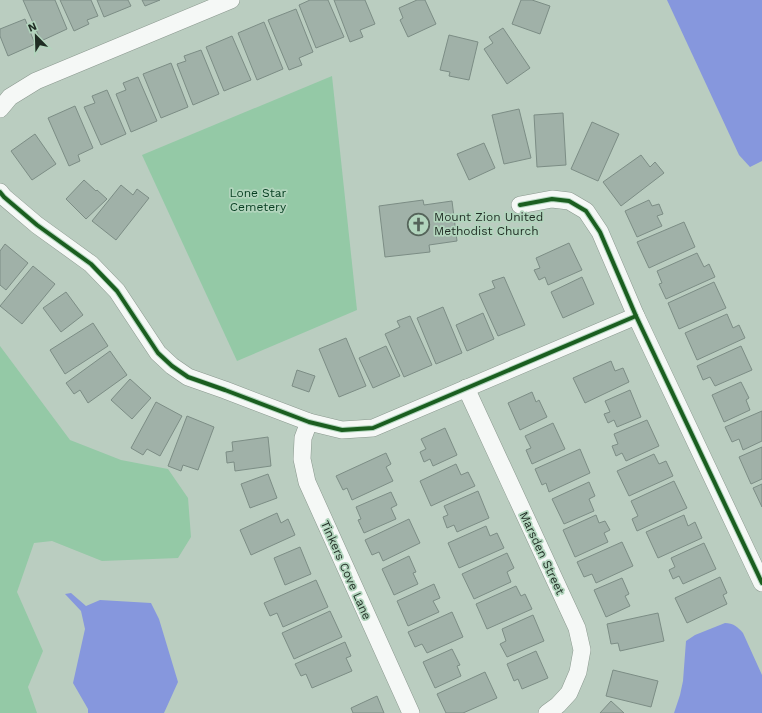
<svg xmlns="http://www.w3.org/2000/svg" width="762" height="713" font-family="'Work Sans',sans-serif">
	<style>
		.green { fill: #94c9a6 }
		.water { fill: #8697dd }
		.building { fill: #a0b1a8; stroke: #7c8d85 }
		.lines { fill: none; stroke-linecap: round; stroke-linejoin: round }
		.minor-casing { stroke: #8a988e; stroke-width: 18 }
		.minor { stroke: #f5f8f6; stroke-width: 17 }
		.cycleway-casing { stroke: #b2d5bd; stroke-width: 6 }
		.cycleway { stroke: #1b5e20; stroke-width: 4 }
		.labels { text-anchor: middle; stroke-width: 3.5; stroke-linejoin: round; paint-order: stroke }
		.park-label { font-size: 12px; fill: #063e21; stroke: #b2d5bd }
		.poi-label { font-size: 12px; fill: #1f2c23; stroke: #b2d5bd; text-anchor: start }
		.street-label { font-size: 12px; fill: #1f2c23; stroke: #b2d5bd }
	</style>
	<rect width="100%" height="100%" fill="#bacdc0"/>
	<g class="green">
		<polygon points="332,76 357,310 237,361 142,155"/>
		<polygon points="0,346 70,440 121,460 168,469 188,498 191,537 178,558 102,561 52,541 34,543 17,592 43,651 28,687 37,713 0,713"/>
	</g>
	<g class="water">
		<polygon points="667,0 762,0 762,161 750,167 739,155"/>
		<polygon points="71,593 86,606 100,600 151,603 159,619 178,682 164,713 88,713 88,709 73,683 85,629 81,611 65,594"/>
		<path d="M725,623C733,623 738,627 743,633L762,675V713H674L680,695L683,681L686,641L695,635Z"/>
	</g>
	<g class="building">
		<polygon points="23,0 55,0 67,29 41,41"/>
		<polygon points="60,0 91,0 98,16 87,20 89,24 74,31"/>
		<polygon points="97,0 128,0 131,6 104,17"/>
		<polygon points="142,0 160,0 145,6"/>
		<polygon points="310,0 328,0 344,37 316,48 299,5"/>
		<polygon points="334,0 365,0 375,24 360,30 363,37 350,42"/>
		<polygon points="417,0 425,0 436,24 408,37 400,20 403,18 399,8"/>
		<polygon points="521,0 532,0 550,6 540,34 512,24"/>
		<polygon points="296,9 313,52 299,58 302,65 289,70 268,20"/>
		<polygon points="25,19 35,44 8,56 0,36 0,29"/>
		<polygon points="264,22 283,69 257,80 238,33"/>
		<polygon points="503,28 530,68 507,84 484,49 493,43 489,37"/>
		<polygon points="449,35 478,42 469,80 449,76 450,72 440,70"/>
		<polygon points="232,36 251,80 224,91 206,47"/>
		<polygon points="201,50 219,94 193,105 177,64 186,61 184,56"/>
		<polygon points="171,63 188,107 161,118 143,74"/>
		<polygon points="138,77 157,121 131,132 116,94 126,90 123,83"/>
		<polygon points="107,90 126,134 101,145 84,107 95,103 92,96"/>
		<polygon points="75,106 93,148 78,155 80,161 69,166 48,118"/>
		<polygon points="519,109 531,158 504,164 492,115"/>
		<polygon points="563,113 566,165 537,167 534,115"/>
		<polygon points="592,122 619,134 598,181 571,169"/>
		<polygon points="35,134 56,164 32,180 11,151"/>
		<polygon points="484,143 495,168 469,180 457,154"/>
		<polygon points="641,155 650,167 655,162 664,173 621,206 603,182"/>
		<polygon points="84,180 96,191 97,190 107,199 86,219 66,199"/>
		<polygon points="121,185 133,195 137,189 149,198 116,240 92,221"/>
		<polygon points="423,200 424,205 452,201 457,241 429,245 430,252 385,257 379,206"/>
		<polygon points="649,200 652,206 659,204 663,214 657,216 662,226 637,237 625,211"/>
		<polygon points="684,222 695,247 649,268 637,242"/>
		<polygon points="569,243 582,270 548,285 545,277 539,280 534,270 540,268 536,258"/>
		<polygon points="5,244 28,263 6,290 0,285 0,251"/>
		<polygon points="697,253 704,267 709,264 715,277 666,299 659,284 662,283 657,271"/>
		<polygon points="33,266 55,284 22,324 0,306"/>
		<polygon points="504,277 525,325 498,336 479,294 495,288 492,281"/>
		<polygon points="582,277 594,304 563,318 551,292"/>
		<polygon points="714,282 726,308 679,329 668,303"/>
		<polygon points="66,292 83,315 61,332 43,308"/>
		<polygon points="443,307 462,353 436,364 417,318"/>
		<polygon points="483,313 494,339 467,351 456,325"/>
		<polygon points="727,314 733,328 739,325 745,338 697,360 685,333"/>
		<polygon points="410,316 432,365 404,377 385,334 400,327 397,321"/>
		<polygon points="93,323 108,346 65,374 50,350"/>
		<polygon points="346,338 366,386 339,397 319,349"/>
		<polygon points="386,346 400,376 373,388 359,358"/>
		<polygon points="741,346 752,370 715,386 710,377 703,380 697,366"/>
		<polygon points="110,351 127,375 88,403 80,390 74,394 66,383"/>
		<polygon points="611,361 615,371 623,368 629,382 585,403 573,378"/>
		<polygon points="297,370 315,376 309,392 292,386"/>
		<polygon points="130,379 151,398 132,419 111,400"/>
		<polygon points="741,382 749,398 746,400 750,410 724,422 712,395"/>
		<polygon points="630,390 641,417 617,427 614,420 608,423 604,414 610,412 605,401"/>
		<polygon points="532,392 536,402 539,400 547,417 520,430 508,403"/>
		<polygon points="156,402 182,416 160,456 147,449 143,455 131,448"/>
		<polygon points="762,411 762,441 743,450 739,439 732,442 725,427"/>
		<polygon points="187,416 214,427 198,470 183,465 181,471 168,466"/>
		<polygon points="647,420 659,446 626,461 622,453 616,456 612,446 618,444 614,434"/>
		<polygon points="553,423 565,449 532,464 526,450 531,448 525,436"/>
		<polygon points="445,428 457,455 433,466 430,459 424,462 420,452 426,449 421,439"/>
		<polygon points="268,437 271,466 235,471 234,462 227,463 226,452 233,451 232,442"/>
		<polygon points="762,447 762,479 751,484 739,457"/>
		<polygon points="580,449 590,473 549,492 546,483 542,485 535,469"/>
		<polygon points="386,453 391,464 386,467 393,481 352,500 347,488 343,490 336,476"/>
		<polygon points="654,454 659,464 666,461 673,476 629,496 617,471"/>
		<polygon points="456,464 461,475 468,472 475,486 431,506 420,481"/>
		<polygon points="268,474 277,498 250,508 241,484"/>
		<polygon points="674,481 687,508 637,531 632,519 638,516 631,501"/>
		<polygon points="589,482 595,496 589,499 594,511 564,524 552,499"/>
		<polygon points="762,484 762,507 753,488"/>
		<polygon points="478,491 489,518 457,532 454,525 447,528 443,517 448,515 444,506"/>
		<polygon points="391,492 397,505 391,508 396,519 364,533 358,520 361,519 356,507"/>
		<polygon points="277,513 281,523 288,519 295,535 251,555 240,530"/>
		<polygon points="596,515 599,523 605,521 610,530 604,533 608,542 575,557 563,530"/>
		<polygon points="684,515 688,526 695,522 702,538 658,558 646,532"/>
		<polygon points="409,519 420,543 383,561 379,552 372,555 365,540"/>
		<polygon points="486,526 490,536 497,533 504,548 459,568 448,543"/>
		<polygon points="622,542 633,566 596,583 592,574 584,577 577,562"/>
		<polygon points="704,543 716,569 683,584 679,576 673,579 669,570 675,567 671,558"/>
		<polygon points="300,547 311,574 285,585 274,558"/>
		<polygon points="507,553 514,568 507,572 511,582 474,599 462,574"/>
		<polygon points="409,556 416,572 413,573 418,584 394,595 382,569"/>
		<polygon points="720,577 727,593 723,595 727,604 687,623 675,598"/>
		<polygon points="622,578 629,594 625,596 630,606 606,617 594,590"/>
		<polygon points="316,580 328,607 283,627 277,613 270,616 264,603"/>
		<polygon points="434,584 440,598 433,601 439,612 408,626 397,601"/>
		<polygon points="516,586 521,596 525,594 532,609 487,629 476,604"/>
		<polygon points="330,611 342,637 294,659 282,633"/>
		<polygon points="452,612 463,637 427,653 422,644 415,647 408,632"/>
		<polygon points="658,613 664,641 620,651 618,643 611,644 607,624"/>
		<polygon points="533,615 544,641 507,657 500,644 506,641 502,629"/>
		<polygon points="345,642 351,656 346,658 352,671 312,688 306,674 301,676 295,664"/>
		<polygon points="452,649 460,665 457,666 461,676 435,688 423,662"/>
		<polygon points="536,651 548,678 522,689 518,679 514,681 507,664"/>
		<polygon points="613,670 658,681 651,707 606,696"/>
		<polygon points="485,672 497,698 463,713 446,713 437,694"/>
		<polygon points="377,696 384,713 353,713 351,708"/>
		<polygon points="611,701 624,713 600,713"/>
	</g>
	<g class="lines">
		<defs>
			<g id="minor">
				<polyline points="0,109 10,97 36,81 231,0"/>
				<polyline points="0,192 4,197 37,225 91,264 117,291 158,353 172,366 188,377 225,390 309,422 342,430 373,428 636,316"/>
				<polyline points="520,205 552,199 569,201 586,211 600,232 636,316 762,583"/>
				<polyline points="466,388 577,628 582,650 578,672 569,693 558,705 547,713"/>
				<polyline points="309,422 303,438 302,459 307,482 411,713"/>
			</g>
		</defs>
		<use href="#minor" class="minor-casing"/>
		<use href="#minor" class="minor"/>
		<defs>
			<g id="cycleway">
				<polyline points="0,192 4,197 37,225 91,264 117,291 158,353 172,366 188,377 225,390 309,422 342,430 373,428 636,316"/>
				<polyline points="520,205 552,199 569,201 586,211 600,232 636,316 762,583"/>
			</g>
		</defs>
		<use href="#cycleway" class="cycleway-casing"/>
		<use href="#cycleway" class="cycleway"/>
	</g>
	<defs>
		<symbol id="church-ring" viewBox="-11 -11 22 22"><circle r="9.5" fill="#b2d5bd" stroke="#55645a" stroke-width="1.5"/><path d="M-1.2-6h2.4v3.5h3.3v2.4h-3.3V6h-2.4V-.1h-3.3v-2.4h3.3Z" fill="#55645a"/></symbol>
	</defs>
	<g fill-rule="evenodd">
		<use href="#church-ring" x="406" y="212" width="25" height="25"/>
	</g>
	<g class="labels">
		<g class="park-label">
			<text x="258" y="197">Lone Star<tspan x="258" dy="14">Cemetery</tspan></text>
		</g>
		<g class="poi-label">
			<text x="434" y="221">Mount Zion United<tspan x="434" dy="14">Methodist Church</tspan></text>
		</g>
		<g class="street-label">
			<text transform="translate(542 553) rotate(65)" y="4">Marsden Street</text>
			<text transform="translate(346 570) rotate(66)" y="4">Tinkers Cove Lane</text>
		</g>
	</g>
	<g transform="translate(36 36) rotate(337)" stroke="#b2d5bd" stroke-width="3" paint-order="stroke">
	<path d="M0-3L7 15L0 10L-7 15Z" fill="#1f2c23"/>
	<text y="-6" font-size="11" font-weight="bold" text-anchor="middle" fill="#1f2c23">N</text>
	</g>
</svg>
